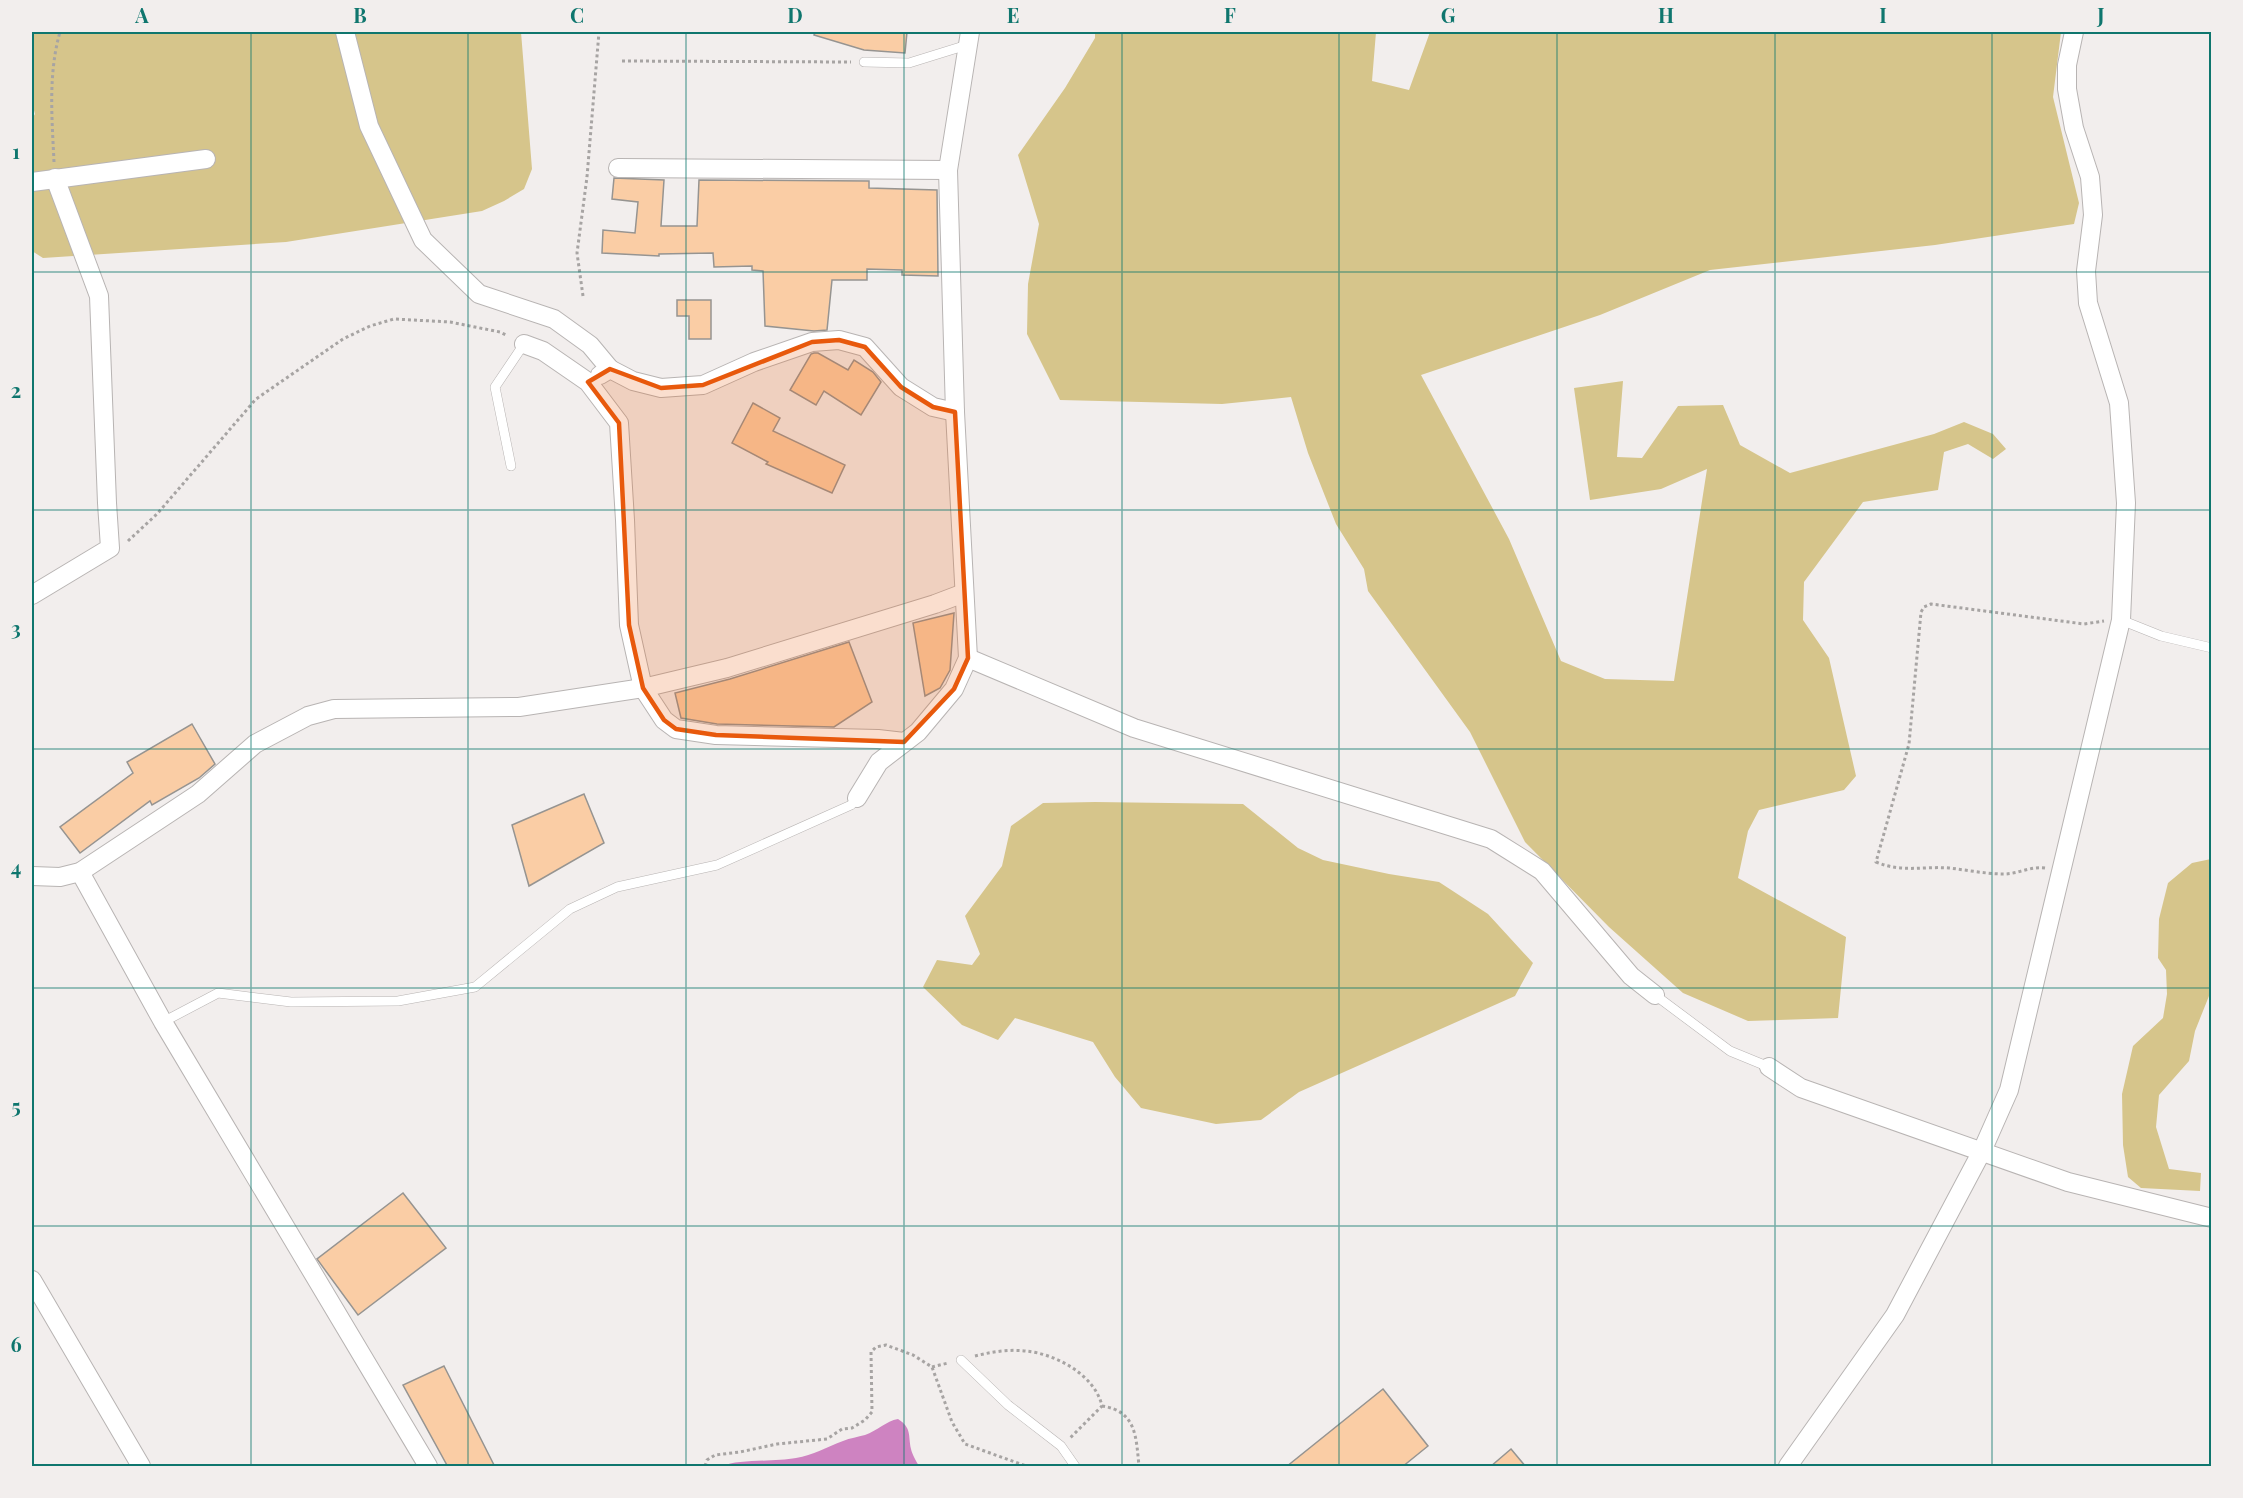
<svg xmlns="http://www.w3.org/2000/svg" width="2243" height="1498" font-family="'Playfair Display',serif">
	<style>
		.green { fill: #d6c58b }
		.water { fill: #ce83c1 }
		.building { fill: #facda5; stroke: #969491; stroke-width: 1.5 }
		.lines { fill: none; stroke-linecap: round; stroke-linejoin: round }
		.lane-casing { stroke: #b8b4b3; stroke-width: 10 }
		.street-casing { stroke: #b8b4b3; stroke-width: 20 }
		.path { stroke: #a7a4a3; stroke-width: 3; stroke-dasharray: 3 3; stroke-linecap: butt }
		.lane { stroke: #fff; stroke-width: 9 }
		.street { stroke: #fff; stroke-width: 18 }
		.marked { fill: #e8590c; fill-opacity: 0.2; stroke: #e8590c; stroke-width: 4.5; stroke-linejoin: round }
		.grid { fill: none; stroke: #0f766e; stroke-width: 1.5; stroke-opacity: 0.55 }
		.neatline { fill: none; stroke: #0f766e; stroke-width: 2 }
		.grid-label { font-size: 20px; text-anchor: middle; font-weight: bold; fill: #0f766e }
	</style>
	<rect width="100%" height="100%" fill="#f2eeed"/>
	<g class="green">
		<polygon points="32,32 521,32 532,169 524,189 504,201 482,211 286,242 43,258 32,251 32,119 35,114 32,103"/>
		<polygon points="1095,32 1376,32 1372,81 1409,90 1430,32 2061,32 2053,97 2079,203 2074,224 1935,245 1710,270 1600,315 1421,375 1509,539 1561,661 1605,679 1674,681 1707,469 1661,489 1590,500 1574,388 1623,381 1617,457 1642,458 1678,406 1723,405 1740,445 1790,473 1934,434 1964,422 1993,434 2006,449 1993,459 1968,444 1944,452 1938,490 1863,502 1804,582 1803,620 1829,658 1856,776 1844,790 1759,810 1748,831 1738,878 1846,937 1838,1018 1748,1021 1683,993 1609,927 1525,842 1470,732 1368,591 1364,569 1336,524 1308,453 1291,397 1222,404 1060,400 1027,334 1028,284 1039,224 1018,155 1065,88 1095,38"/>
		<polygon points="1095,802 1243,804 1298,848 1323,860 1389,874 1439,882 1488,914 1533,963 1515,996 1299,1092 1261,1120 1216,1124 1141,1108 1115,1077 1093,1042 1015,1018 998,1040 962,1025 923,987 937,960 972,965 980,954 965,916 1002,866 1011,826 1043,803"/>
		<polygon points="2211,859 2211,991 2195,1031 2189,1061 2159,1095 2156,1127 2169,1169 2201,1173 2200,1191 2141,1188 2128,1177 2123,1145 2122,1094 2133,1046 2163,1018 2167,994 2166,970 2158,958 2159,919 2168,883 2192,863"/>
	</g>
	<path class="water" d="M898,1419C912,1428 908,1435 911,1449C912,1454 916,1461 919,1466H723C737,1459 776,1462 796,1458C813,1455 827,1447 843,1441C850,1438 858,1437 865,1435C877,1431 886,1421 898,1419Z"/>
	<g class="building">
		<polygon points="815,32 907,32 905,53 864,50 814,35"/>
		<polygon points="614,178 664,180 661,226 697,226 699,180 869,181 869,188 937,190 938,276 902,275 902,270 867,269 867,280 832,280 827,330 814,331 765,326 763,271 752,270 752,266 714,267 713,253 659,254 659,256 602,253 603,230 635,233 638,202 612,199"/>
		<polygon points="677,300 711,300 711,339 689,339 689,316 677,316"/>
		<polygon points="814,353 818,353 848,370 854,360 873,372 881,382 861,415 824,391 816,405 790,390 811,354"/>
		<polygon points="753,403 780,418 773,431 845,465 832,493 766,464 768,462 732,443"/>
		<polygon points="954,613 950,670 940,688 925,696 913,623"/>
		<polygon points="849,642 872,702 834,727 717,724 681,718 675,693 730,679"/>
		<polygon points="192,724 215,764 199,778 152,805 150,801 80,853 60,827 133,773 127,762"/>
		<polygon points="584,794 604,843 529,886 512,825"/>
		<polygon points="403,1193 446,1248 358,1315 317,1259"/>
		<polygon points="444,1366 495,1467 448,1467 403,1385"/>
		<polygon points="1383,1389 1428,1446 1402,1467 1286,1467"/>
		<polygon points="1511,1449 1526,1467 1490,1467"/>
	</g>
	<g class="lines">
		<defs>
			<g id="lane">
				<polyline points="864,62 909,63 967,45"/>
				<polyline points="511,466 495,387 524,344"/>
				<polyline points="2121,620 2161,636 2212,648"/>
				<polyline points="1655,995 1730,1051 1769,1067"/>
				<polyline points="163,1022 218,993 291,1002 398,1001 475,987 570,909 617,887 717,865 851,805 857,798"/>
				<polyline points="961,1360 1008,1405 1061,1446 1075,1466"/>
			</g>
			<g id="street">
				<polyline points="345,32 369,126 423,240 479,294 554,319 590,345 610,369"/>
				<polyline points="618,168 948,170"/>
				<polyline points="32,182 206,159"/>
				<polyline points="524,344 543,351 588,382 619,423 625,520 629,625 643,688 664,720 676,729 716,735 878,739 904,742"/>
				<polyline points="600,375 610,369 633,381 661,388 703,385 754,362 812,342 839,340 865,347 901,387 933,407 955,412"/>
				<polyline points="32,595 110,548 107,503 99,296 55,178"/>
				<polyline points="968,658 1134,728 1491,839 1542,871 1631,976 1655,995"/>
				<polyline points="857,798 879,762 918,732 954,689 968,658 955,412 948,170 970,32"/>
				<polyline points="80,872 163,1022 428,1466"/>
				<polyline points="32,876 60,877 80,872 198,794 255,744 308,716 334,709 519,707 643,688 727,668 935,604 964,593"/>
				<polyline points="1769,1067 1801,1088 2068,1182 2212,1218"/>
				<polyline points="32,1280 141,1466"/>
				<polyline points="1788,1466 1895,1315 1982,1151 2009,1090 2121,620 2126,503 2119,403 2088,303 2086,271 2093,215 2090,177 2074,128 2067,89 2067,65 2074,32"/>
			</g>
		</defs>
		<use href="#lane" class="lane-casing"/>
		<use href="#street" class="street-casing"/>
		<g class="path">
			<polyline points="622,61 851,62"/>
			<path d="M54,162C52,118 48,74 60,32"/>
			<polyline points="583,296 577,253 587,177 599,32"/>
			<polyline points="128,541 157,514 256,399 343,339 370,326 394,319 450,322 500,332 508,336"/>
			<path d="M2045,868C2031,866 2018,874 2004,874C1986,874 1967,870 1949,868C1921,866 1903,873 1876,862L1909,744L1921,612L1924,607L1931,604L2084,624L2104,621"/>
			<path d="M975,1356C991,1352 1009,1349 1026,1351C1056,1354 1095,1375 1102,1406L1070,1438"/>
			<polyline points="932,1367 948,1363"/>
			<path d="M1102,1406C1137,1411 1136,1438 1139,1466"/>
			<polyline points="705,1466 707,1460 715,1455 740,1452 777,1444 827,1439 842,1429 852,1428 865,1420 872,1412 871,1352 876,1347 886,1345 913,1355 932,1367 952,1422 965,1444 1026,1466"/>
		</g>
		<use href="#lane" class="lane"/>
		<use href="#street" class="street"/>
	</g>
	<path class="marked" d="M839,340L865,347L901,387L933,407L955,412L968,658L954,689L904,742L716,735L676,729L664,720L643,688L629,625L619,423L588,382L610,369L661,388L703,385L812,342Z"/>
	<path class="grid" d="M251,32V1466M468,32V1466M686,32V1466M904,32V1466M1122,32V1466M1339,32V1466M1557,32V1466M1775,32V1466M1992,32V1466M32,272H2212M32,510H2212M32,749H2212M32,988H2212M32,1226H2212"/>
	<rect width="2243" height="1498" fill="none" stroke="#f2eeed" stroke-width="66"/>
	<rect x="33" y="33" width="2177" height="1432" class="neatline"/>
	<g class="grid-label">
		<text x="142" y="23">A</text>
		<text x="360" y="23">B</text>
		<text x="577" y="23">C</text>
		<text x="795" y="23">D</text>
		<text x="1013" y="23">E</text>
		<text x="1230" y="23">F</text>
		<text x="1448" y="23">G</text>
		<text x="1666" y="23">H</text>
		<text x="1883" y="23">I</text>
		<text x="2101" y="23">J</text>
		<text x="16" y="159">1</text>
		<text x="16" y="398">2</text>
		<text x="16" y="636">3</text>
		<text x="16" y="875">4</text>
		<text x="16" y="1114">5</text>
		<text x="16" y="1352">6</text>
	</g>
</svg>
